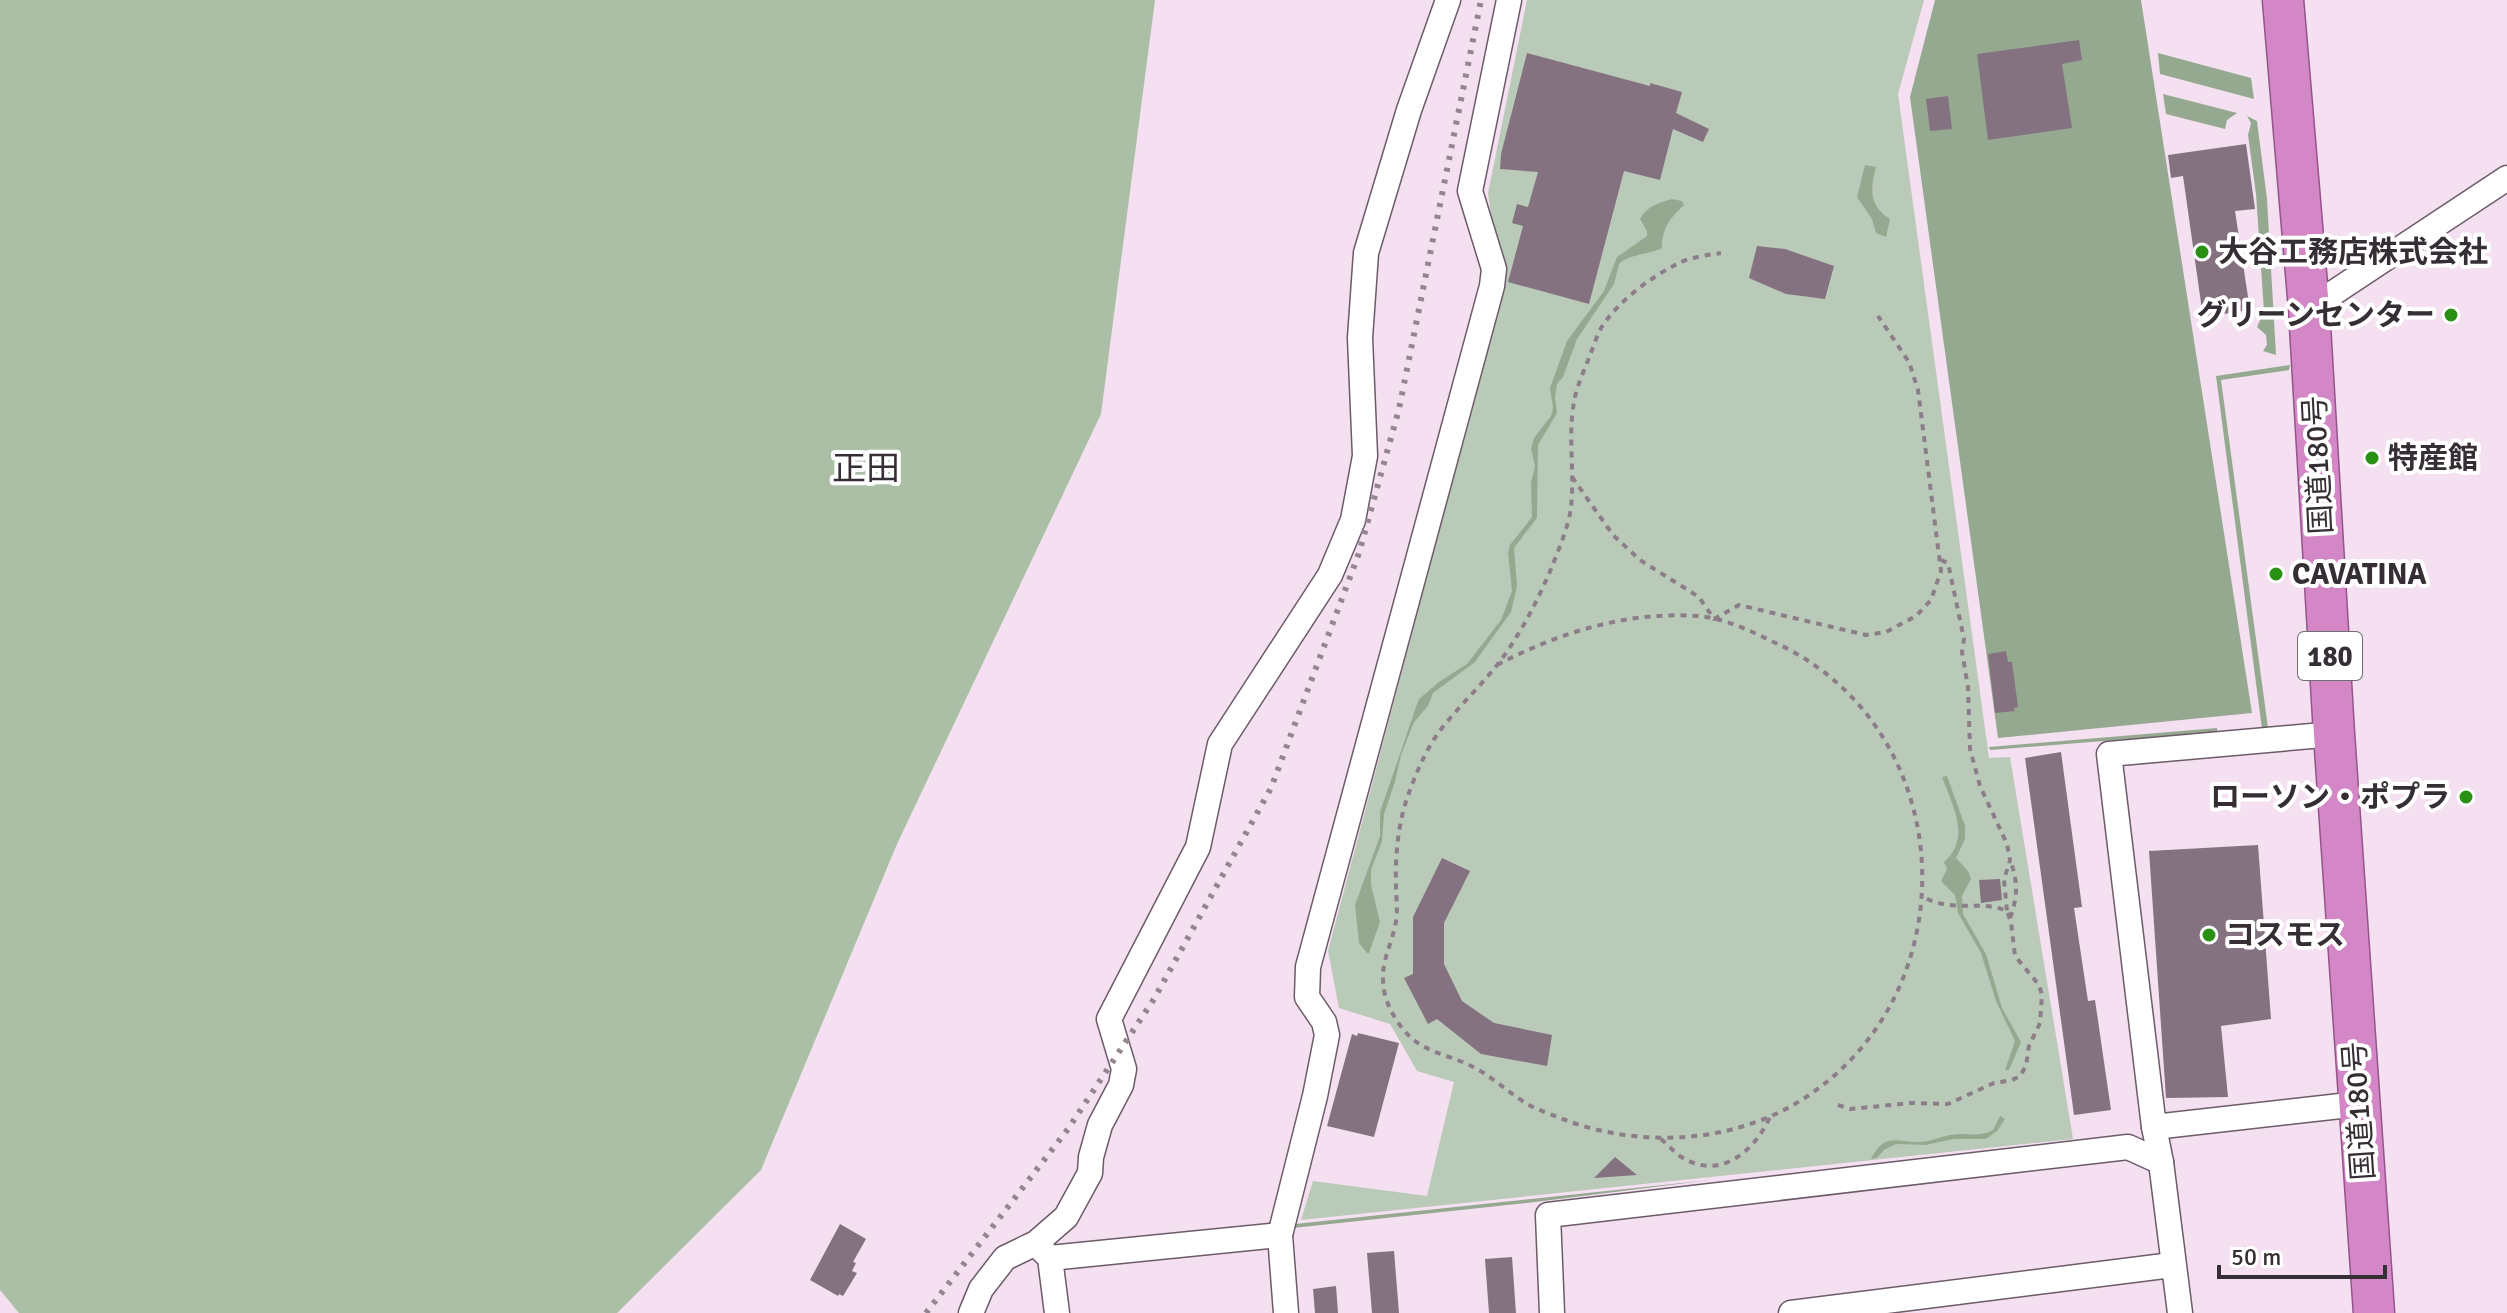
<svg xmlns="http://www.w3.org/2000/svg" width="2507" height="1313" font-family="Signika,'Noto Sans JP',sans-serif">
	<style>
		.green { fill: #bacab8 }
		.forest { fill: #aabfa6 }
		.water { fill: #95a991 }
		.building { fill: #857281 }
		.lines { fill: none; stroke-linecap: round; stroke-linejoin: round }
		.minor-casing { stroke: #6c5b68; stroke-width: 27 }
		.trunk-casing { stroke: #95548a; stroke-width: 43 }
		.path { stroke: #8b7e89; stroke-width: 4; stroke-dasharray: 6 6; stroke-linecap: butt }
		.minor { stroke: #fff; stroke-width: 24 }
		.trunk { stroke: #d487c7; stroke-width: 40 }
		.rail { stroke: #948691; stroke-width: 6; stroke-dasharray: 4 8; stroke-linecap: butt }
		.poi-dot { fill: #289013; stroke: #fff; stroke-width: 3 }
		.labels { text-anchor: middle; stroke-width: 8; stroke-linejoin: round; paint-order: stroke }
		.shield { fill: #fff; stroke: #726d71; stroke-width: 2 }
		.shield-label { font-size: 28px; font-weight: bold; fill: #352e34 }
		.poi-label { font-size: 30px; font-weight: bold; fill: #352e34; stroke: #fff; text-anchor: start }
		.street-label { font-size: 30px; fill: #352e34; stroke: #fff }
		.quarter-label { font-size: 34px; fill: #352e34; stroke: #fff }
	</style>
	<rect width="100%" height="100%" fill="#f4e0f0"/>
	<polygon class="green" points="1527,0 1924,0 1898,94 1989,758 2010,757 2073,1139 1301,1220 1313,1181 1427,1196 1454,1082 1417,1071 1390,1024 1339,1008 1328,951 1502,293 1488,193"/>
	<polygon class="forest" points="0,0 1155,0 1101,414 897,844 761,1170 617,1313 19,1313 0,1290"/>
	<g class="water">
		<polygon points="1935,0 2141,0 2252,713 1998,738 1910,97"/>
		<polygon points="2158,53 2251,78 2254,99 2160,74"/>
		<polygon points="2163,94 2237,113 2227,120 2225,129 2166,114"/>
		<polygon points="2247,116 2257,121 2267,199 2276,355 2263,351 2267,345 2266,335 2257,327 2264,311 2256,194 2248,135 2251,123"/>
		<path d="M1865,165L1876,167C1870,188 1869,206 1890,219L1886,237L1876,233L1872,219L1857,197Z"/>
		<path d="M1672,199L1682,201L1684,205C1670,218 1662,228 1662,248C1648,255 1629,254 1619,264L1614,284L1577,339L1563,377L1557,384L1555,397L1557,413L1538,445L1537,518L1514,548L1517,586L1511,612L1475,662L1433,693L1428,706L1414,722L1401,755L1395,782L1384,814L1382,841L1371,870V885L1380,922L1369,953H1367L1359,943L1355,905L1380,836V812L1416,707L1419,699L1439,682L1467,664L1501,620L1512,591L1508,553L1510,545L1532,517L1531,483L1535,466L1531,449L1534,438L1551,416L1553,408L1550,388L1567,341L1604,291L1617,257L1647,236V231L1640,219C1647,206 1658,203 1672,199Z"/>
		<polygon points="2290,365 2289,370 2221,380 2268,728 2262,729 2216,376"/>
		<polygon points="2217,728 2217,732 1990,750 1989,747"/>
		<path d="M1947,776L1965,826V839L1956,858L1968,871L1971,879L1962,896L1963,914L1986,954L2002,1008L2021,1042L2009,1070H2005L2015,1041L1996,1001L1981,953L1958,913L1955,895L1941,881L1947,869L1944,862C1972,838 1952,805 1942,777Z"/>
		<path d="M2000,1116L2005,1119L1997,1131L1986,1139H1954L1925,1145L1896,1144L1884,1150L1877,1158L1871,1159C1885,1132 1896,1142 1919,1142C1930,1142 1939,1137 1950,1135C1965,1132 1978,1138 1993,1130Z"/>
		<polygon points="1710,1180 1535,1202 1293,1228 1295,1224"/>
	</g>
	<g class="building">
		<polygon points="2079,40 2082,60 2062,64 2072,128 1988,140 1977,54"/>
		<polygon points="1527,53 1650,86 1650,83 1682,92 1676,113 1709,129 1703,142 1673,129 1660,180 1624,171 1589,304 1508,282 1523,226 1512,223 1517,204 1528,207 1538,172 1500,169 1501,154"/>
		<polygon points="1948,96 1952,129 1930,131 1926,99"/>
		<polygon points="2246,144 2255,209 2235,211 2250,310 2203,317 2183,176 2171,178 2168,155"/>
		<polygon points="1757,246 1785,249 1834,266 1825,299 1786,294 1749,278"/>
		<polygon points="2006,651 2008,662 2012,662 2018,707 2014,708 2015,711 1995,713 1988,654"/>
		<polygon points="2061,752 2082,907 2074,908 2088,1001 2095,1000 2111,1110 2074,1115 2025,758"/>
		<polygon points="2258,845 2271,1019 2221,1026 2228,1097 2166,1098 2149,851"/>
		<polygon points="1442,858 1470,871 1444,923 1444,964 1462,1001 1494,1023 1552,1035 1547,1066 1481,1054 1437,1019 1428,1024 1404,978 1413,974 1413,917"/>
		<polygon points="2000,879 2002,900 1981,903 1979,880"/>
		<polygon points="1358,1033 1399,1043 1374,1137 1327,1126 1352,1034 1357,1036"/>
		<polygon points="1615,1157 1637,1175 1594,1178"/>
		<polygon points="840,1224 866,1239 853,1262 856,1263 852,1271 857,1273 843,1296 839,1294 838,1296 810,1280"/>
		<polygon points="1394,1251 1399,1313 1372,1313 1367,1253"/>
		<polygon points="1512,1257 1516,1313 1489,1313 1485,1259"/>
		<polygon points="1336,1286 1338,1313 1315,1313 1313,1289"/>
	</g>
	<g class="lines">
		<defs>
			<g id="minor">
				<polyline points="2309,309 2507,178"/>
				<polyline points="2154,1127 2358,1104"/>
				<polyline points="1040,1248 1050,1258 1057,1313"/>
				<polyline points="1050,1258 1280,1235"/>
				<polyline points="971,1313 981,1289 1005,1258 1036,1243 1066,1217 1090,1173 1091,1157 1100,1125 1121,1085 1124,1069 1109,1019 1198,847 1220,744 1330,575 1353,520 1365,456 1360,338 1366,253 1409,110 1448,0"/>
				<polyline points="1286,1313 1280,1235 1315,1096 1327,1035 1324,1022 1307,997 1308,967 1492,286 1494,269 1470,191 1509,0"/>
				<polyline points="1552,1313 1548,1215 2128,1147 2161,1162"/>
				<polyline points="1791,1313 2172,1265"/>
				<polyline points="2180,1313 2161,1162 2154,1127 2109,754 2334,734"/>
			</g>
			<polyline id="trunk" points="2283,0 2309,309 2334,734 2374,1313"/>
		</defs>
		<use href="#minor" class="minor-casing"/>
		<use href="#trunk" class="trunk-casing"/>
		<g class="path">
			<polyline points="1572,477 1613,535 1640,560 1699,597 1714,619 1739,605 1866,635 1886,632 1916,616 1931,600 1941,571 1918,390 1909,362 1878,316"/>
			<polyline points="1941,560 1948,563 1964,639 1962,652 1968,687 1970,749 1980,786 2007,844 2010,860 2004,880 2007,911"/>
			<path d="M1497,665C1558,633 1627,611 1697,616C1727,618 1754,633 1780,645C1956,730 1971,982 1812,1093C1740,1144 1641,1150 1560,1118C1550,1114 1539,1110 1529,1105C1510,1094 1494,1078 1475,1068C1456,1057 1432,1054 1415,1041C1402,1031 1389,1011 1385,995C1378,963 1391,950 1396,921C1398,910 1396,898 1396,888C1395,855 1398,821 1410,790C1417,771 1427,748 1439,732C1457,708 1479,688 1497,665C1519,637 1537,602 1551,569C1558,551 1569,526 1571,507C1575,470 1567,433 1575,397C1578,383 1585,369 1590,355C1594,346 1597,334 1603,325C1621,299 1651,277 1679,263C1691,257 1708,255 1721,253"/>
			<path d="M2010,918C2018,897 2018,881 2010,860"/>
			<path d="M1838,1105L1850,1109L1912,1103L1948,1104L1994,1083L2012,1080L2020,1076L2026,1066L2029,1046L2040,1023L2042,995L2039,985L2015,956L2011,922L2007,911C1979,899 1952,914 1922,896"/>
			<path d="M1661,1139C1667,1144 1673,1151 1680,1156C1719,1182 1754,1152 1770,1117"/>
		</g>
		<use href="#minor" class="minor"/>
		<use href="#trunk" class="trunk"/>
		<polyline class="rail" points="926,1313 1068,1129 1154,999 1271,788 1359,553 1399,409 1481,0"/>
	</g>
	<g class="poi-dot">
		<circle cx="2202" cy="252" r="8"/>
		<circle cx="2451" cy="315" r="8"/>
		<circle cx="2372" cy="458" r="8"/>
		<circle cx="2276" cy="574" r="8"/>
		<circle cx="2466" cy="797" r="8"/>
		<circle cx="2209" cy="935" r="8"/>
	</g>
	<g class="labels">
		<rect class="shield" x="2298" y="632" width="64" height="48" rx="6"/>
		<g class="shield-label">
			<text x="2330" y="666">180</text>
		</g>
		<g class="poi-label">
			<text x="2218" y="262">大谷工務店株式会社</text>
			<text x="2435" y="325" text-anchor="end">グリーンセンター</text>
			<text x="2388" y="468">特産館</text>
			<text x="2292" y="584">CAVATINA</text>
			<text x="2450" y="807" text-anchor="end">ローソン・ポプラ</text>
			<text x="2225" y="945">コスモス</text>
		</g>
		<g class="street-label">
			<text transform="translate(2318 465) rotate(-93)" y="10">国道180号</text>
			<text transform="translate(2359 1111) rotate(-94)" y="10">国道180号</text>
		</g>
		<g class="quarter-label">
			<text x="866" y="480">正田</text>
		</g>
	</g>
	<path d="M2219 1265v12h166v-12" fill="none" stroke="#352e34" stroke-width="4"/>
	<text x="2231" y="1265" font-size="24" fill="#352e34" stroke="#ffffff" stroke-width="6" paint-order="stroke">50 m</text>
</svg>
